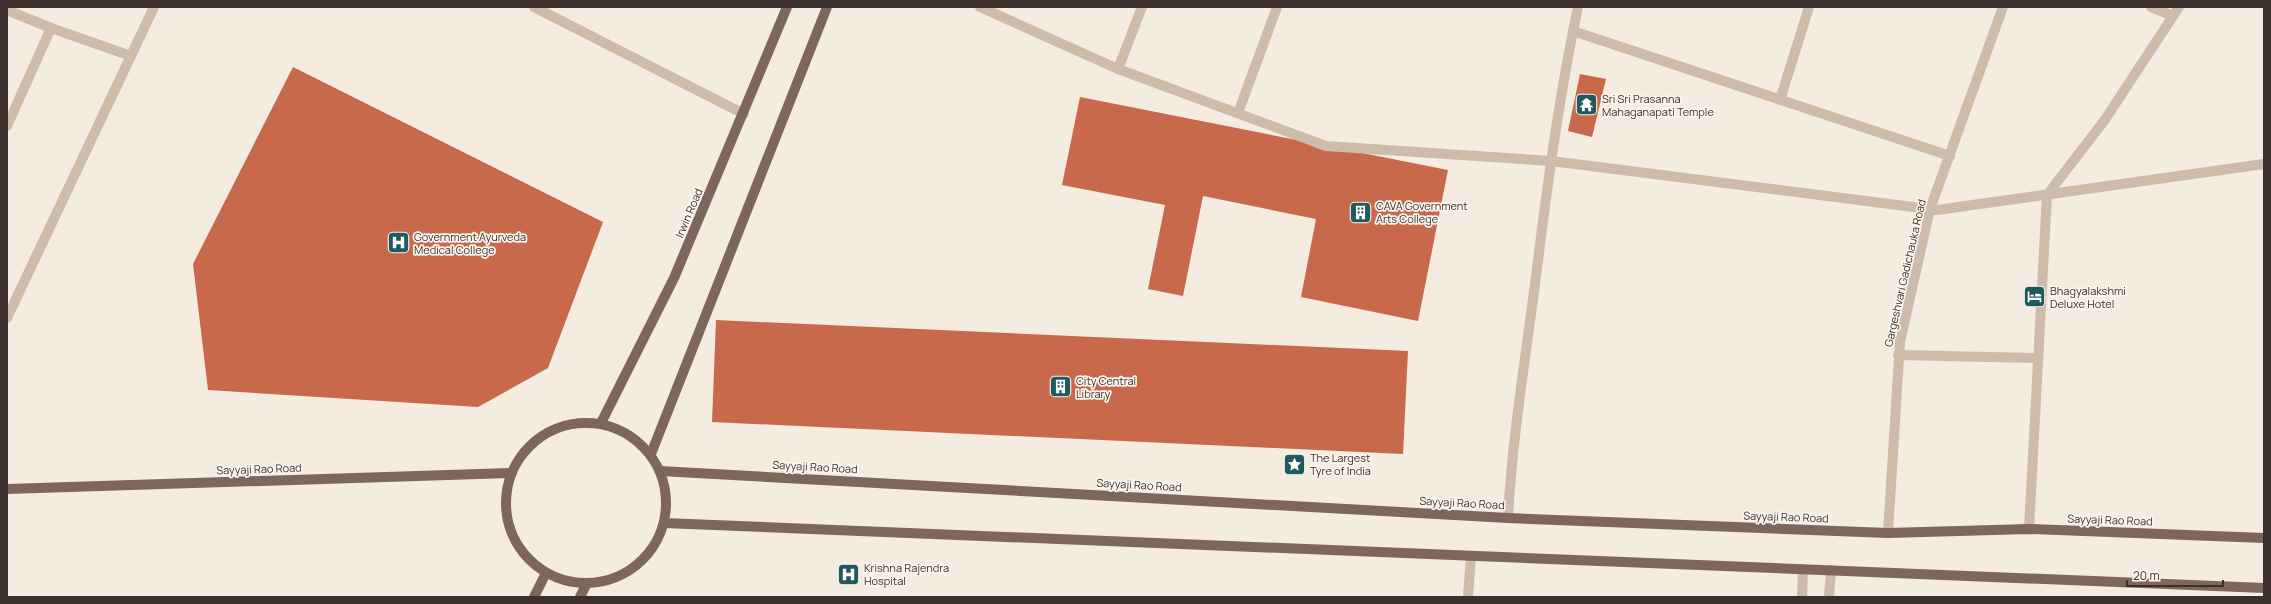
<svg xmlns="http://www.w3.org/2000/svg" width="2271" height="604" font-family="Manrope,sans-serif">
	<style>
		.building { fill: #c8694b }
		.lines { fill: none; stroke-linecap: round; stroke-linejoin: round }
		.minor { stroke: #cdbbac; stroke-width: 10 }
		.major { stroke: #7d675c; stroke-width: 10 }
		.labels { text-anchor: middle; stroke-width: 3.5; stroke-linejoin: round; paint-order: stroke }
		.poi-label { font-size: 11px; fill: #3b302b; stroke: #fbf5ee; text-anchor: start }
		.street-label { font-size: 11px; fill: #3b302b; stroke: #fbf5ee }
	</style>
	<rect width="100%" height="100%" fill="#f4ebe1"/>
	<g class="building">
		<polygon points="293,67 603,222 548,368 478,407 208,390 193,264"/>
		<polygon points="1580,74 1606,79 1592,137 1568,131"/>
		<polygon points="1080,97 1448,170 1418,321 1301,297 1316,219 1203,196 1183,296 1148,289 1165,205 1062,185"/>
		<polygon points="716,320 1408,351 1403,454 712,422"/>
	</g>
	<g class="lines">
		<g class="minor">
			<polyline points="534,7 744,114"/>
			<polyline points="980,7 1118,69 1326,146 1551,161 1937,210 2264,164"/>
			<polyline points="2151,7 2173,16"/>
			<polyline points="7,10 51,28 131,56"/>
			<polyline points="1573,31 1950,156"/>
			<polyline points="1118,69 1142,7"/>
			<polyline points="1780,100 1809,7"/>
			<polyline points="1238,113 1277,7"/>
			<polyline points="7,126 51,28"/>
			<polyline points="7,318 154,7"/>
			<polyline points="1898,355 2038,358"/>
			<path d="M1508,518C1512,442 1524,367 1534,292C1546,196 1558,101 1578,7"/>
			<polyline points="2029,529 2047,195 2104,121 2179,7"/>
			<polyline points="1888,533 1900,342 1930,209 2003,7"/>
			<polyline points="1468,597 1471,556"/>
			<polyline points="1802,597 1803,569"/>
			<polyline points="1829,597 1831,570"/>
		</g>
		<g class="major">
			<polyline points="601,423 674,278 787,7"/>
			<circle cx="586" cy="503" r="80"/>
			<polyline points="651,454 827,7"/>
			<polyline points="660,471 1508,518 1888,533 2029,529 2264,538"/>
			<polyline points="7,489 512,473"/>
			<polyline points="664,523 2264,588"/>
			<polyline points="534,597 546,573"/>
			<polyline points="580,597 587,583"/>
		</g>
	</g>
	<defs>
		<symbol id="temple-square" viewBox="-11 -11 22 22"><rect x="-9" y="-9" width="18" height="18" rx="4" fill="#1f5a5e" stroke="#fbf5ee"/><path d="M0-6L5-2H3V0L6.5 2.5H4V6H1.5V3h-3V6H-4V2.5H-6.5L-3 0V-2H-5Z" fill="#fff"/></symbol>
		<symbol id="building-square" viewBox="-11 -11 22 22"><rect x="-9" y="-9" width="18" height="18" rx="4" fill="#1f5a5e" stroke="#fbf5ee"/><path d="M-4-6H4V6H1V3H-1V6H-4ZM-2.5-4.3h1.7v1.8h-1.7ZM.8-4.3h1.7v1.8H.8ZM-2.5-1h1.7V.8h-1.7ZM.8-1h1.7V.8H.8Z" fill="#fff"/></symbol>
		<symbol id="hospital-square" viewBox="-11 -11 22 22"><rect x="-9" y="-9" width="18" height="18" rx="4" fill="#1f5a5e" stroke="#fbf5ee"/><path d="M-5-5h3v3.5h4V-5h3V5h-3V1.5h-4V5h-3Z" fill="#fff"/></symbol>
		<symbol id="hotel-square" viewBox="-11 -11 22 22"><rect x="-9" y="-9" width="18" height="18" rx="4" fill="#1f5a5e" stroke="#fbf5ee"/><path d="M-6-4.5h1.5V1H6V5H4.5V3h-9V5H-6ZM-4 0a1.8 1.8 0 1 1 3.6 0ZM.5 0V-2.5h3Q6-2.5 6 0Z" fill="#fff"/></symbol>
		<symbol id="sight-square" viewBox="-11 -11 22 22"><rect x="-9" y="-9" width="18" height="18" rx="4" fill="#1f5a5e" stroke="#fbf5ee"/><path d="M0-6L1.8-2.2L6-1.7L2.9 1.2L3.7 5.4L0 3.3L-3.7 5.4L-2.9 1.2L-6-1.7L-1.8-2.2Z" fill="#fff"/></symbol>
	</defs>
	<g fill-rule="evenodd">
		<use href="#temple-square" x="1574" y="92" width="25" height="25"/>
		<use href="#building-square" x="1348" y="200" width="25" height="25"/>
		<use href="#hospital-square" x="386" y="230" width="25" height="25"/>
		<use href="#hotel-square" x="2022" y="284" width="25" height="25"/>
		<use href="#building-square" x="1048" y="374" width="25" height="25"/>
		<use href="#sight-square" x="1282" y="452" width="25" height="25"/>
		<use href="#hospital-square" x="836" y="562" width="25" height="25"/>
	</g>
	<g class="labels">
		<g class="poi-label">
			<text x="1602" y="103">Sri Sri Prasanna<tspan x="1602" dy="13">Mahaganapati Temple</tspan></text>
			<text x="1376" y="210">CAVA Government<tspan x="1376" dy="13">Arts College</tspan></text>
			<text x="414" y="241">Government Ayurveda<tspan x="414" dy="13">Medical College</tspan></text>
			<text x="2050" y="295">Bhagyalakshmi<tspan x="2050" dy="13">Deluxe Hotel</tspan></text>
			<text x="1076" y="385">City Central<tspan x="1076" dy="13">Library</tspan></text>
			<text x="1310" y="462">The Largest<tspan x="1310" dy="13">Tyre of India</tspan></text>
			<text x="864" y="572">Krishna Rajendra<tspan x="864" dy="13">Hospital</tspan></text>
		</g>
		<g class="street-label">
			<text transform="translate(689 213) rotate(-67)" y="4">Irwin Road</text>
			<text transform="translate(1905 273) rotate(-77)" y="4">Gargeshvari Gadichauka Road</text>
			<text transform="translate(815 467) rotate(3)" y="4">Sayyaji Rao Road</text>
			<text transform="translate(259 469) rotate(-2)" y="4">Sayyaji Rao Road</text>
			<text transform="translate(1139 485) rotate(3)" y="4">Sayyaji Rao Road</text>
			<text transform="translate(1462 503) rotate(3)" y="4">Sayyaji Rao Road</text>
			<text transform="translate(1786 517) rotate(2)" y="4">Sayyaji Rao Road</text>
			<text transform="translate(2110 520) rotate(2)" y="4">Sayyaji Rao Road</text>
		</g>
	</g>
	<rect width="2271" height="604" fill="none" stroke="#3b302b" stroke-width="16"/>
	<path d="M2127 580v6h96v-6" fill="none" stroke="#3b302b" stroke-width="2"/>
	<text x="2133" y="580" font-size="12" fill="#3b302b" stroke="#fbf5ee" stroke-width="3" paint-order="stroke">20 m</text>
</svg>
